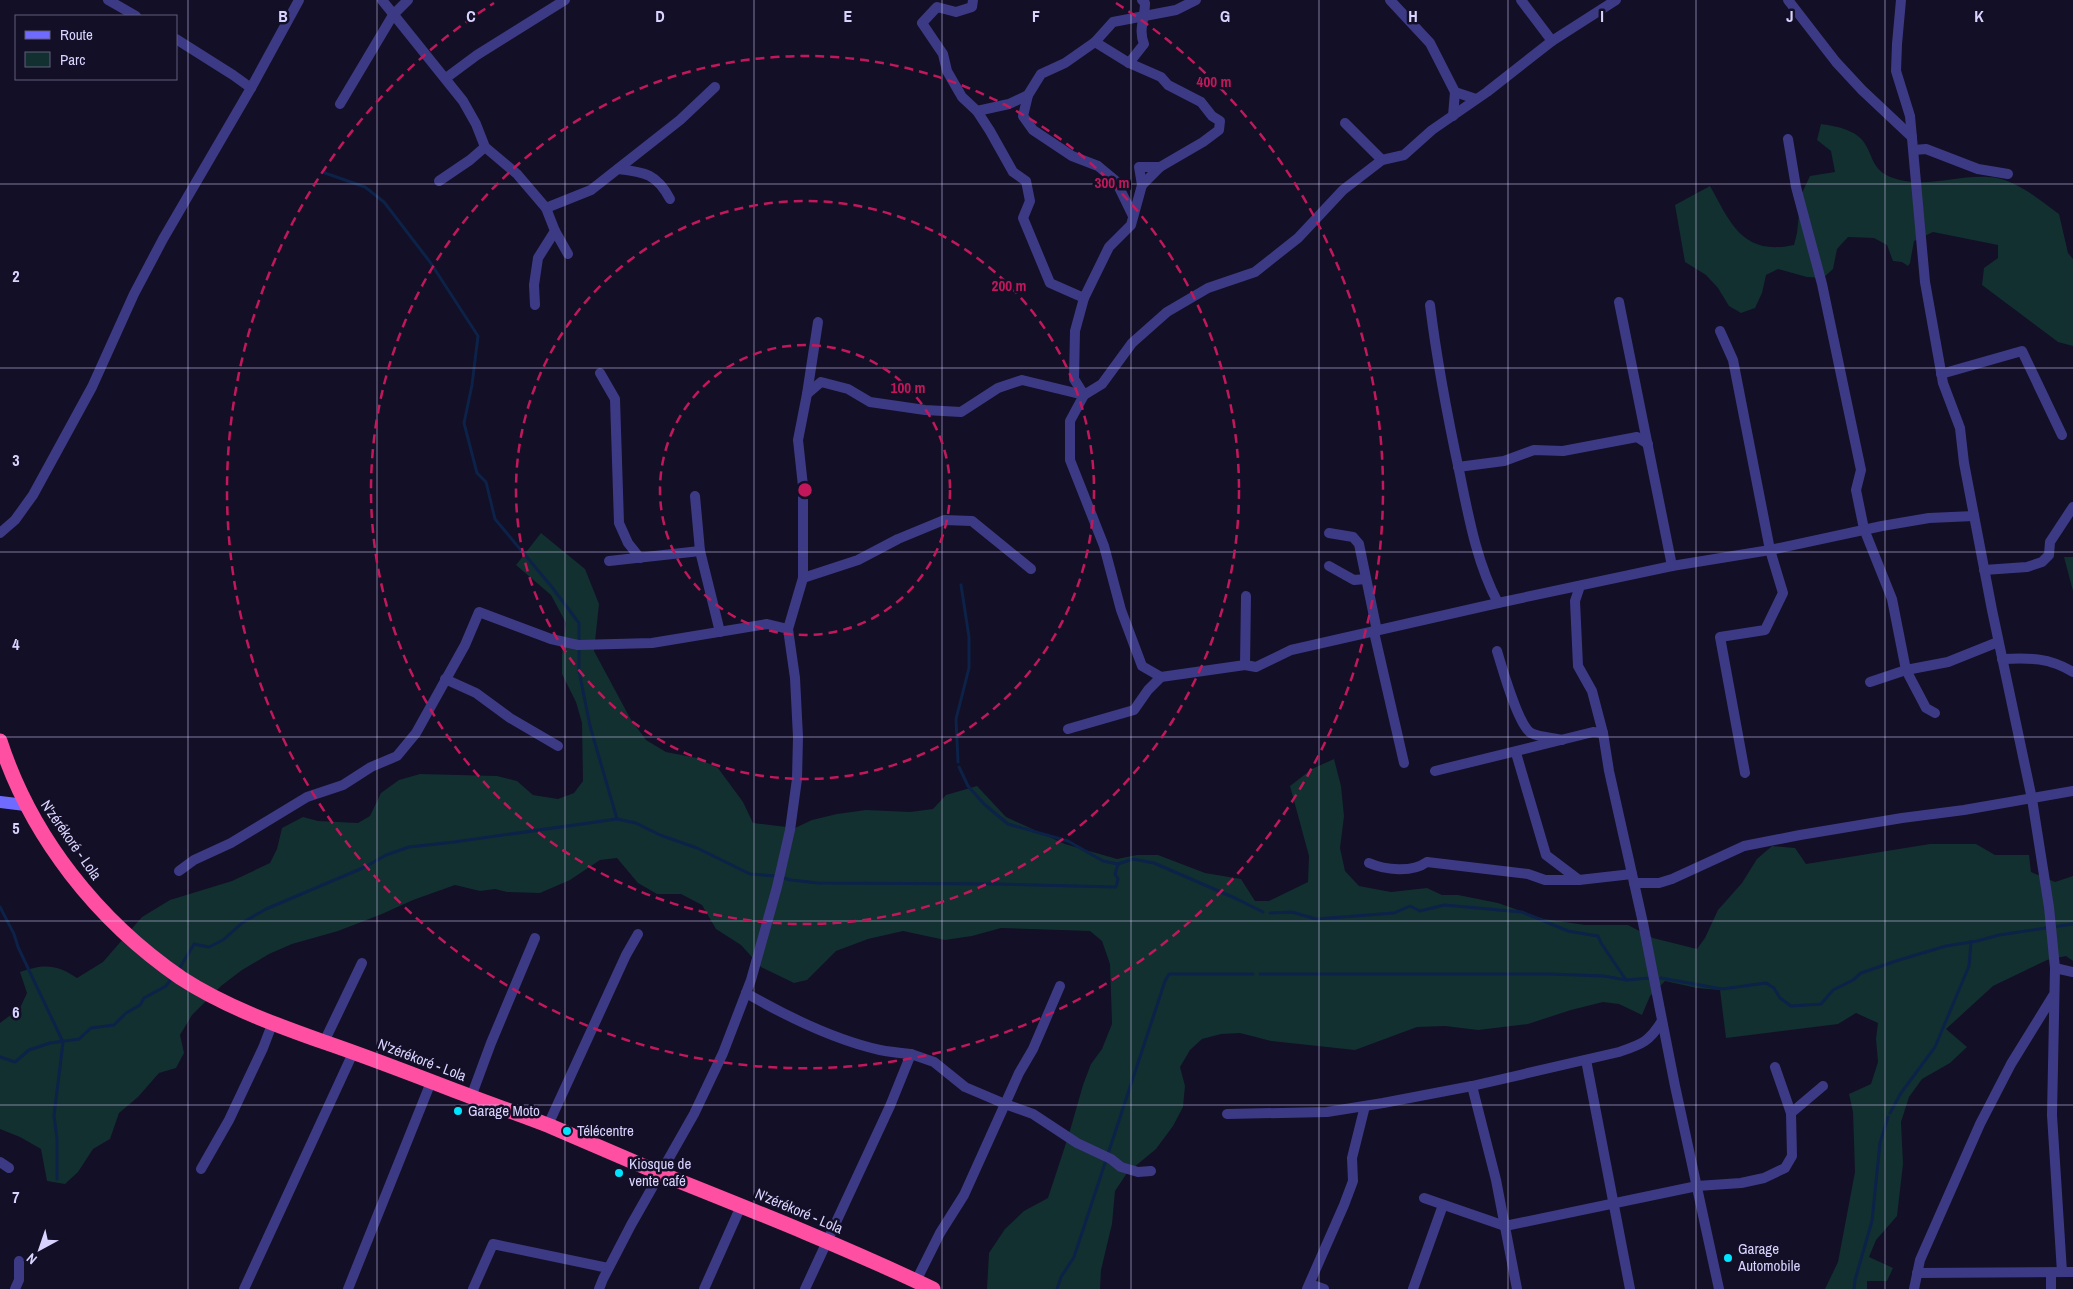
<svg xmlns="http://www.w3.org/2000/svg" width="2073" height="1289" font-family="'Archivo Narrow',sans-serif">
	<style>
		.green { fill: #12302f }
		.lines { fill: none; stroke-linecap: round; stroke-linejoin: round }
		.stream { stroke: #0c2248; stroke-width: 3 }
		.street { stroke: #3d3a85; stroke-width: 10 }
		.secondary { stroke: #6f6bff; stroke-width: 12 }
		.highway { stroke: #ff4fa3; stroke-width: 15 }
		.grid { fill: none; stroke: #d9d4ff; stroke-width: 1; stroke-opacity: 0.55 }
		.ring { fill: none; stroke: #c2185b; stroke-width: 2.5; stroke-dasharray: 9 6 }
		.poi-dot { fill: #00e5ff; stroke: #130f26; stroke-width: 2 }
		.labels { text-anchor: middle; stroke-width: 5; stroke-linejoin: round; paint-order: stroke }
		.street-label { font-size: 15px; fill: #d9d4ff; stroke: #130f26 }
		.poi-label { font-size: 15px; fill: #d9d4ff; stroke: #130f26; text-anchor: start }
		.grid-label { font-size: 16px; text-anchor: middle; font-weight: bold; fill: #d9d4ff; stroke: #130f26; stroke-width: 5; stroke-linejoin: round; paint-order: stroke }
		.centre { fill: #c2185b; stroke: #130f26; stroke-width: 2.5 }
		.ring-label { font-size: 15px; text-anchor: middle; font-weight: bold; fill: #c2185b; stroke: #130f26; stroke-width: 5; stroke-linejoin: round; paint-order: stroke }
	</style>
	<rect width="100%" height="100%" fill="#130f26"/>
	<g class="green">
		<path d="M1821,124C1834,126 1854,129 1863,141C1874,156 1871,170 1893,178C1925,189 1956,175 1988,177C2015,178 2038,199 2059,214L2068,253L2073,259V346L2058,342L1982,285L1984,268L1998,258V245L1933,232L1914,241L1910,263L1908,266L1902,262L1893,261L1887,245L1874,238L1848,237L1837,249L1833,269L1823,278L1807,277L1778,269L1766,275L1762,293L1755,308L1741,313L1729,306L1718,288L1706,275L1685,262L1675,205L1710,186C1731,224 1743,256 1794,245L1797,233L1801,195L1810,176L1835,172L1831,151L1817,140Z"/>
		<path d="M541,533L585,569L599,604L594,651L630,718L646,740L666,752L697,758L718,768L743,802L753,823L795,828L812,820L837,814L866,810L910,812L933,809L946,795L977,786L1006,817L1065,844L1117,859L1137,855H1158L1205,873L1241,879L1255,901H1269L1308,882L1309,856L1290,786L1312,769L1334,759L1341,786L1344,816L1340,848L1345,871L1359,886L1391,892L1427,888L1442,895H1458L1498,903L1544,919L1585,925H1628L1653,938L1697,949L1705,938L1718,910L1742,883L1757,859L1772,846L1795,848L1806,864L1930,844H1976L1995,855H2029L2031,872L2055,882L2073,876V961L2066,956L2047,960L1993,986L1946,1029L1967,1047L1950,1063L1922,1079L1909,1097L1901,1122L1903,1164L1897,1216L1876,1240L1869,1257L1893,1268L1887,1281H1867V1289H1825L1838,1262L1855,1172L1853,1112L1849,1094L1871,1084L1878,1062L1876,1039L1878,1023L1856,1013L1838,1024L1726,1038L1720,990L1697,988L1665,981L1650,996L1642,1015L1619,1004L1603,1002L1571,1010L1528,1024L1478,1030L1445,1026L1417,1027L1355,1050L1271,1041L1240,1033L1221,1034L1202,1039L1190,1050L1180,1067L1185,1086L1183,1107L1173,1126L1156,1149L1127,1173L1115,1191L1112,1224L1101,1270L1100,1289H987L989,1253L1005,1229L1024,1211L1048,1198L1069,1134L1083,1085L1091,1064L1102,1049L1112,1024L1110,964L1102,941L1090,931L1001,928L972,936L945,940L903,931L868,939L836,951L807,980L794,983L761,967L741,945L716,929L702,905L681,894H657L638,883L617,858L600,860L570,880L540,893L507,892L495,889L480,891L455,885L413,900L382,914L338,931L292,944L269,954L242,970L221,986L192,1015L180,1035L184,1053L176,1068L159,1073L138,1097L119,1113L110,1139L93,1149L78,1172L65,1184L47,1181L41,1149L20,1137L0,1129V1023L20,1008L27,993L20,972C44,964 56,964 77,978L103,962L142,917L170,900L232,881L270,863L277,849L282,828L303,817L318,821L358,823L370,816L381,793L399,780L420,774L497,776L517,781L533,795L558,799L574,793L583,781L582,723L576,702L562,674V655L566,623L551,595L516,565Z"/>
		<polygon points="2064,557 2073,557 2073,591"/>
	</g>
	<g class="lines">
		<g class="stream">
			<polyline points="325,173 365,187 384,202 430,262 478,336 472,385 464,423 477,473 486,482 495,519 551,586 579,623 579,671 590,726 617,819"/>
			<polyline points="958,762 956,719 969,668 969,637 961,585"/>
			<polyline points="959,767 968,786 984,804 1008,824 1068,841 1103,861 1118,864 1133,859 1154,863 1237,899 1263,912"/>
			<polyline points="0,907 14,934 18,947 63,1042 54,1116 57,1139 57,1179"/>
			<polyline points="1270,913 1292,912 1316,919 1394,913 1410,906 1420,911 1444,905 1522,912 1568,931 1598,936 1601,943 1626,980 1650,978"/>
			<polyline points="178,971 194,944 209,947 223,940 242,923 266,909 365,867 386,855 409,847 454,842 617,819 636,823 660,835 697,848 750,874 776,876 791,880 818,883 997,884 1116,887 1118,879 1115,874 1118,864"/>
			<polyline points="1260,974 1550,974 1604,976 1626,980"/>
			<polyline points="1661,978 1722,989 1766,983 1774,988 1780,998 1791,1006 1821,1004 1833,990 1853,980 1861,973 1899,960 1946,946 1977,941 1999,935 2073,924"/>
			<polyline points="0,1057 15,1062 29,1050 50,1043 79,1039 91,1028 114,1025 126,1013 140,1005 144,998 166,986 172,978"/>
			<polyline points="1890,1113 1901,1093 1935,1047 1969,966 1971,942"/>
			<polyline points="1057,1289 1061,1277 1074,1257 1165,981 1169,974 1253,974"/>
			<polyline points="1854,1289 1855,1280 1872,1221 1880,1143 1888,1117"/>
		</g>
		<g class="street">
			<polyline points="108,0 136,16"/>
			<polyline points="382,0 463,101 476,124 485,147 517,174 546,208 591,190 680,120 715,87"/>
			<polyline points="973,0 972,7 956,12 937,7 922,23 943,54 947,71 962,97 977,111 990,131 1013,172 1026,181 1030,201 1023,218 1050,283 1084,298"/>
			<polyline points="1390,0 1430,43 1455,92 1476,99"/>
			<polyline points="1521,0 1552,41"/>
			<polyline points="1788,0 1836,62 1862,90 1912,137"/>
			<polyline points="1901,0 1897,44 1896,71 1910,116 1925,282 1943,383 1960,428 1964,463 1992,610 2032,799 2049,907 2055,968 2052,1115 2062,1272"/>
			<polyline points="176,39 233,75 251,88"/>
			<polyline points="1095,42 1129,63 1161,77 1168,85 1201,102 1212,116 1220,121 1219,130 1203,142 1160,167 1139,167 1142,185 1131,225 1109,247 1084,298 1075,331 1074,379 1084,395 1102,384 1132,343 1167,312 1208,288 1255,272 1298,238 1343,190 1382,160 1404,155 1432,130 1487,92 1552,41 1616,0"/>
			<path d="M1129,63L1144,44C1138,29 1145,19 1145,3L1142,0"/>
			<polyline points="446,78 477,55 565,0"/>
			<polyline points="1028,95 1023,116 1033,130 1072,156 1098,166 1116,181 1133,216"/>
			<polyline points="340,104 393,15 408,0"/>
			<polyline points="977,111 1009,104 1028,95 1041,74 1065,63 1095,42 1113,22 1176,10 1196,0"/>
			<polyline points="1453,116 1455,92"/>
			<polyline points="1345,123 1382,160"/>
			<polyline points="1788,139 1796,187 1822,284 1861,470 1856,490 1864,529 1892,599 1906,670 1926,708 1935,713"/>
			<polyline points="1914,150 1926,149 1978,169 2008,174"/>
			<path d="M618,169C645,172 657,174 670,199"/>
			<polyline points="439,181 470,160 485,147"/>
			<polyline points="1142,185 1160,167"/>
			<polyline points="555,231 568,254"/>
			<polyline points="1619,302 1672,566"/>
			<polyline points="535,305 534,285 538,258 555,231 546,208"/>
			<path d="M1430,305C1437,362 1448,419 1460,475C1469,519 1477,563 1498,603"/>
			<polyline points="1720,331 1733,360 1770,550 1783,593 1765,630 1720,637 1745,773"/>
			<polyline points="600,373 615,399 619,523 628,543 640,558"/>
			<polyline points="1941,374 2022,351 2062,435"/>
			<polyline points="807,394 818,322"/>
			<polyline points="1458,467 1504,461 1534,450 1563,451 1637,437 1648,444"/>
			<polyline points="695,496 700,551"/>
			<polyline points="0,533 15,520 33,495 92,387 134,294 163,239 251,88 299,0"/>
			<polyline points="1329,533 1353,537 1359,544 1377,631"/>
			<polyline points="609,561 700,551 720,632"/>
			<polyline points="1329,566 1354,580 1366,579"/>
			<polyline points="1984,570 2027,567 2042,562 2049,555 2050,542 2073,507"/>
			<polyline points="803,578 858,560 898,539 944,520 972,521 1031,569"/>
			<polyline points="1580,586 1575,601 1578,666 1592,691 1603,733 1609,771 1643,923 1675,1086 1719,1289"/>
			<polyline points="1374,632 1404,763"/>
			<path d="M1497,651C1502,667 1518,725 1531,733C1539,737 1553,738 1562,740"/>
			<path d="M2002,659C2030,658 2048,657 2073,672"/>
			<polyline points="1245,665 1246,596"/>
			<polyline points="445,679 476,693 510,718 558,746"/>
			<polyline points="1870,682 1906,670 1948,662 1998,642"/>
			<polyline points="1068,729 1134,710 1148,690 1161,677 1245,665 1256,667 1291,650 1498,603 1672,566 1770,550 1882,526 1929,518 1974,516"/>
			<polyline points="1516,753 1546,855 1579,880"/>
			<polyline points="1435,771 1593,732 1603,733"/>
			<path d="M1369,863C1385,870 1412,873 1427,862L1528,874L1545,880H1579L1632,874"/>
			<polyline points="179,871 194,860 231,843 307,797 343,785 371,767 397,756 416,733 465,645 479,612 551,639 578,645 652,643 767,624 788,629"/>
			<polyline points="1634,883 1659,883 1672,879 1744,846 1800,835 1902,818 1964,810 2073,791"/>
			<polyline points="2055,968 2073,972"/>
			<path d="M746,993C786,1016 835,1040 880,1050C890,1052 901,1053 911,1054L890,1106L805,1289"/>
			<polyline points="324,1042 362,963"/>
			<polyline points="911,1054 934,1062 965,1087 1005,1104 1033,1114 1077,1143 1111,1159 1121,1167 1138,1172 1151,1171"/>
			<polyline points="1586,1060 1630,1289"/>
			<polyline points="1775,1067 1791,1113"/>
			<polyline points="1472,1086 1496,1180 1517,1289"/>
			<polyline points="471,1097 491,1043 535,938"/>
			<path d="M1227,1114L1327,1112L1383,1103L1472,1086L1619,1052C1642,1044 1649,1042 1662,1021"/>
			<polyline points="548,1125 626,955 638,934"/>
			<polyline points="0,1162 9,1168"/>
			<polyline points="201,1169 229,1120 263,1048 273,1022"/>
			<polyline points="1424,1198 1505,1226 1697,1186 1741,1183 1764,1178 1785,1168 1792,1156 1791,1113 1823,1086"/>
			<polyline points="1917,1273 2073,1272"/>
			<polyline points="2051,1273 2051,1289"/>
			<polyline points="916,1281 940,1233 964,1195 1019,1073 1033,1049 1060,986"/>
			<polyline points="1310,1284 1324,1289"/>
			<polyline points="15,1289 19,1280 19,1261"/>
			<polyline points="244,1289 353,1053"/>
			<polyline points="348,1289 431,1082"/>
			<polyline points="473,1289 493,1244 608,1268"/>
			<polyline points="599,1289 603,1279 631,1225 694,1114 723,1053 751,980 777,887 790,830 797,779 798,737 795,678 788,629 803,578 803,486 798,440 807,394 821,382 848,389 870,402 925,410 961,412 998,388 1022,380 1084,395 1070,421 1070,460 1104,546 1121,610 1142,666 1161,677"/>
			<polyline points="704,1289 741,1206"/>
			<polyline points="1307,1289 1344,1205 1353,1181 1352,1158 1365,1106"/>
			<polyline points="1413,1289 1443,1205"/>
			<polyline points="1914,1289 1920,1260 1980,1124 2011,1064 2053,996"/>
		</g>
		<polyline class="secondary" points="0,802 25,805"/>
		<path class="highway" d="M0,741C31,837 98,921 181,978C224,1006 276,1025 324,1042C368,1057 412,1074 456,1091C487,1103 519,1114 550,1126C588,1142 626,1159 664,1175C754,1211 845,1247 933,1289"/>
	</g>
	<path class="grid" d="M188,0V1289M377,0V1289M565,0V1289M754,0V1289M942,0V1289M1131,0V1289M1319,0V1289M1508,0V1289M1696,0V1289M1885,0V1289M0,184H2073M0,368H2073M0,552H2073M0,737H2073M0,921H2073M0,1105H2073"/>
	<g class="ring">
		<circle cx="805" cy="490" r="145"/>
		<circle cx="805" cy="490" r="289"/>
		<circle cx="805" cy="490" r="434"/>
		<path d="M1116 3A578 578 0 1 1 494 3"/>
	</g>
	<g class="poi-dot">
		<circle cx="458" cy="1111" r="5"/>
		<circle cx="567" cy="1131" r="5"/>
		<circle cx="619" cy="1173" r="5"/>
		<circle cx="1728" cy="1258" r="5"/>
	</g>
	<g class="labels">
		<g class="street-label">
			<text transform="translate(71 840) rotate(55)" y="5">N'zérékoré - Lola</text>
			<text transform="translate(422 1060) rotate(21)" y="5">N'zérékoré - Lola</text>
			<text transform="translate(799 1211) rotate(23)" y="5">N'zérékoré - Lola</text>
		</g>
		<g class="poi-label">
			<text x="468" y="1116">Garage Moto</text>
			<text x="577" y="1136">Télécentre</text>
			<text x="629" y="1169">Kiosque de<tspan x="629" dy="17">vente café</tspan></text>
			<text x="1738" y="1254">Garage<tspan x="1738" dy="17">Automobile</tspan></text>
		</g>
	</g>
	<g class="grid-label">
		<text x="283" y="22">B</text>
		<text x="471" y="22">C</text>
		<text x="660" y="22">D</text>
		<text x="848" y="22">E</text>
		<text x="1036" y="22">F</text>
		<text x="1225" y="22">G</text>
		<text x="1413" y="22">H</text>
		<text x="1602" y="22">I</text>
		<text x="1790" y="22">J</text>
		<text x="1979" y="22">K</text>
		<text x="16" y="282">2</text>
		<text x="16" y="466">3</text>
		<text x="16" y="650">4</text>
		<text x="16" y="834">5</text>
		<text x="16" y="1018">6</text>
		<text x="16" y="1203">7</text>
	</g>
	<circle cx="805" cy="490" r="8" class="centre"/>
	<g class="ring-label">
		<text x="1214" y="87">400 m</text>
		<text x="1112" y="188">300 m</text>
		<text x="1009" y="291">200 m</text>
		<text x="908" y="393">100 m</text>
	</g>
	<rect x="15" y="15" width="162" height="65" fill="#130f26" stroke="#625e7d"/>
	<rect x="25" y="31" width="25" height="8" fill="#6f6bff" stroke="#625e7d"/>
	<text x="60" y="40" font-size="15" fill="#d9d4ff">Route</text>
	<rect x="25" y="52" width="25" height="15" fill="#12302f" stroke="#625e7d"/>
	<text x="60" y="65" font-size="15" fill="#d9d4ff">Parc</text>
	<g transform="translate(40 1249) rotate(220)" stroke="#130f26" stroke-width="4" paint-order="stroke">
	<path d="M0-4L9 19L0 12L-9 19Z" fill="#d9d4ff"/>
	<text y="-8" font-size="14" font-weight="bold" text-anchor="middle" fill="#d9d4ff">N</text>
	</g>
</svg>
